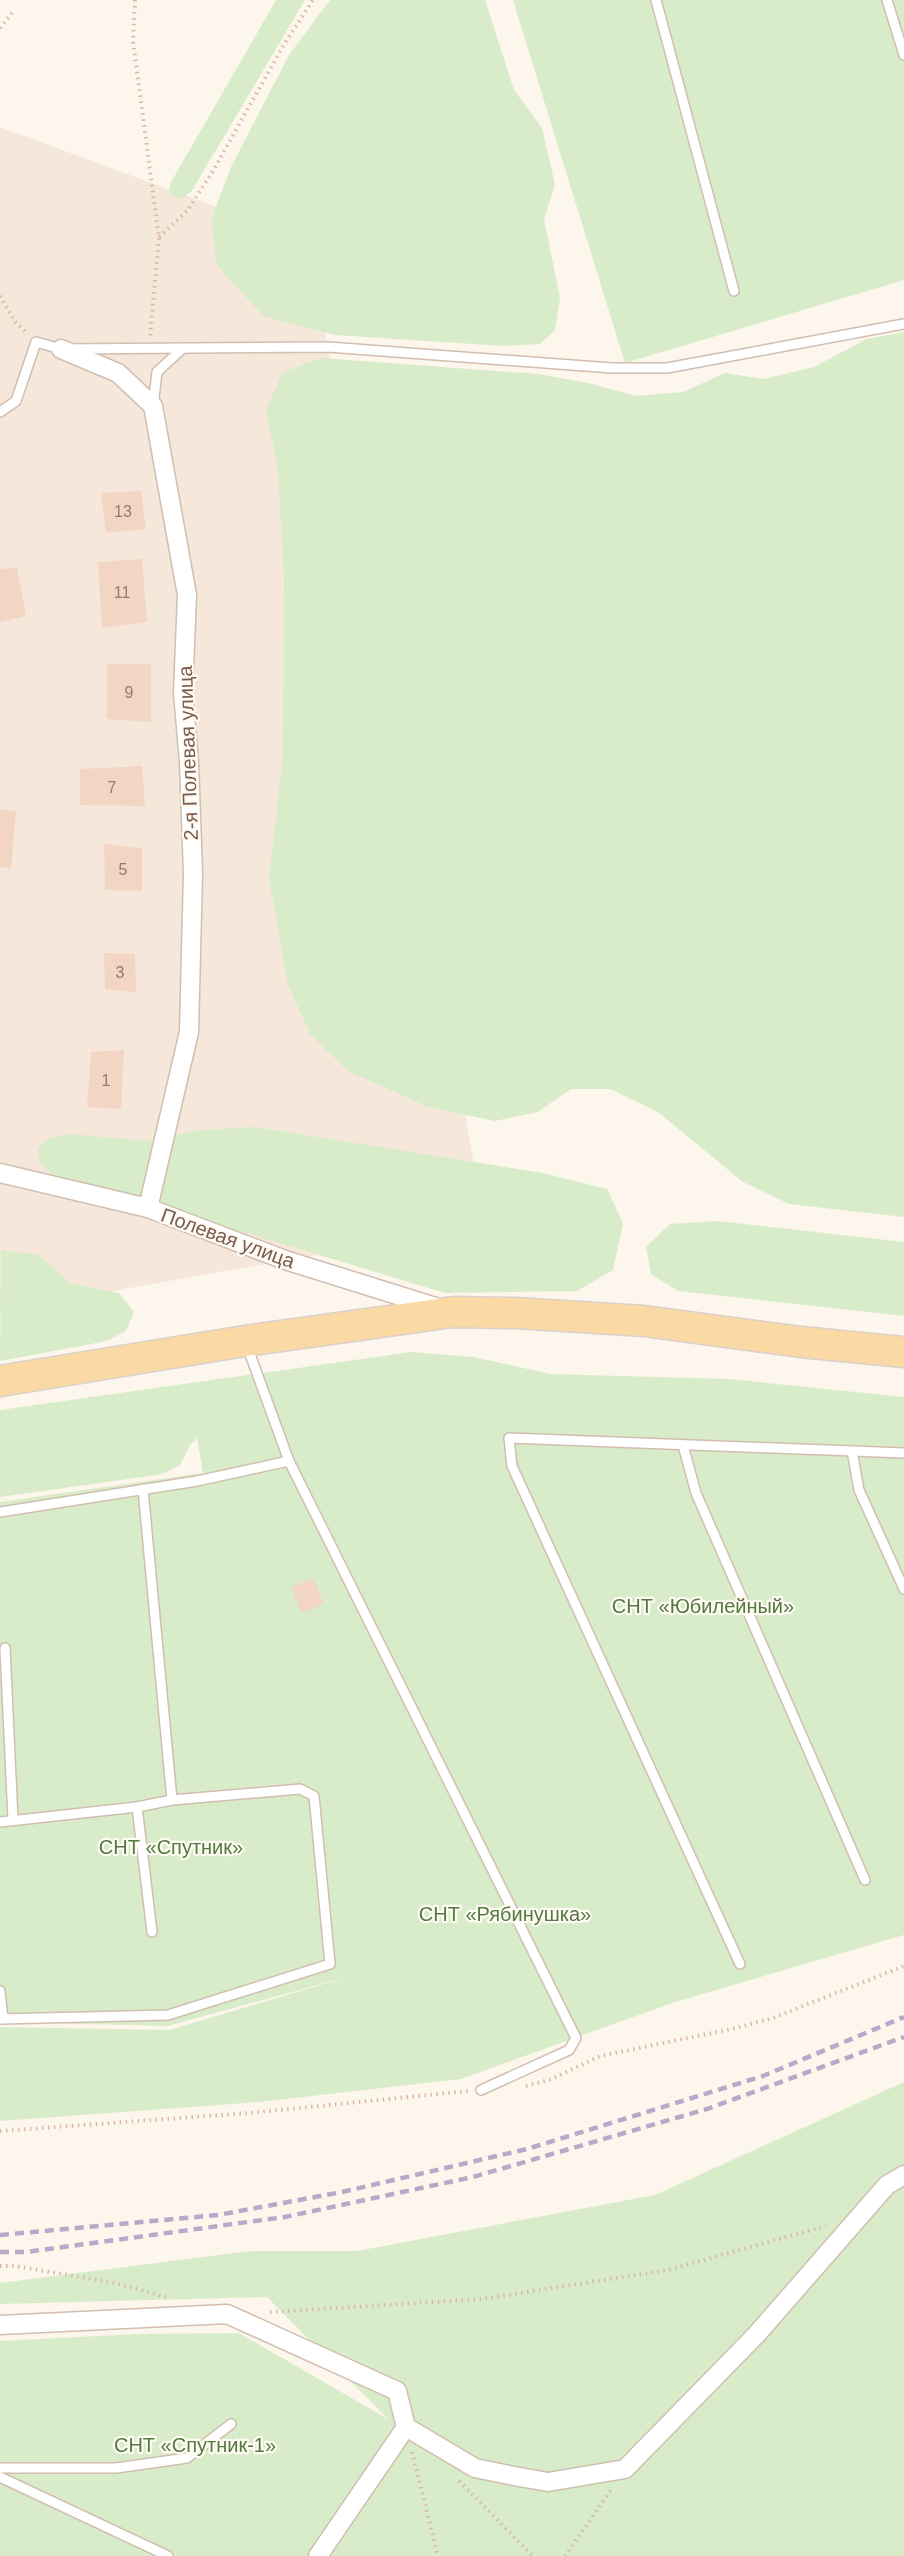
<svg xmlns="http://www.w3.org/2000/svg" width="904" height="2556" font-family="Arial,sans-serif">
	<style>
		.residential { fill: #f5e8da }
		.green { fill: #d8ecc9 }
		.building { fill: #f3d5c3 }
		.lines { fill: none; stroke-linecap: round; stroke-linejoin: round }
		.lane-casing { stroke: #d1beb0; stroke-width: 12 }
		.street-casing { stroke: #d1beb0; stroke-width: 21 }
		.primary-casing { stroke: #dad1cd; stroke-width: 33 }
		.path { stroke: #d9b8a5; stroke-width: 4; stroke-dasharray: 1.5 4.5; stroke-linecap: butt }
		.lane { stroke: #fff; stroke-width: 9 }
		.street { stroke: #fff; stroke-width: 18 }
		.primary { stroke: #fbd9a5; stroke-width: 30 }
		.rail { stroke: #b9a8c9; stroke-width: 4.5; stroke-dasharray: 9 6; stroke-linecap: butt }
		.labels { text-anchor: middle; stroke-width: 4.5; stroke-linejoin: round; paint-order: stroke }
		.number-label { font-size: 16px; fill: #987a6a }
		.street-label { font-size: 20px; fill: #7a5c4d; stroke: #fffaf3 }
		.park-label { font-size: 20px; fill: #537a41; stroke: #fffaf3 }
	</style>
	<rect width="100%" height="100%" fill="#fdf6ec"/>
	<polygon class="residential" points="0,127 309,241 485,1225 0,1311"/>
	<g class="green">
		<polygon points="276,0 305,0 191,192 180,199 170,195 170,184"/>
		<polygon points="330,0 485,0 514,90 542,128 555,185 544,219 560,298 555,330 540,344 503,346 335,335 263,316 217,265 211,220 231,167 289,55"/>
		<polygon points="513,0 904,0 904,280 625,363"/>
		<polygon points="904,332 904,1217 789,1204 743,1182 658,1112 610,1089 571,1089 538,1112 495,1121 428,1107 348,1071 310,1034 288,985 269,879 283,756 284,577 278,470 266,410 283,372 321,358 538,374 588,383 636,396 683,392 725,373 763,379 814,367 867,339"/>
		<polygon points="255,1127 543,1173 607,1189 623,1223 613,1270 577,1291 445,1293 54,1175 40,1164 38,1149 49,1138 70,1134 147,1141 201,1130"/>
		<polygon points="718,1221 904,1242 904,1316 678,1291 651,1274 646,1247 670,1224"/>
		<polygon points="1,1250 39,1255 69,1283 119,1293 134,1312 126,1331 107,1341 0,1361"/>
		<polygon points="411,1352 473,1357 551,1374 729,1379 904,1397 904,1935 675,2002 461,2079 259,2102 0,2121 0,2027 169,2030 354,1975 168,2026 0,2022 0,1502 203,1473 197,1438 190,1445 180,1465 163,1474 0,1497 0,1410"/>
		<polygon points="904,2082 904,2556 0,2556 0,2341 137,2334 239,2333 388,2419 267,2297 0,2304 0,2283 250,2251 357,2251 655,2195"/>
	</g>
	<g class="building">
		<polygon points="141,491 146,529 106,533 101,493"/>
		<polygon points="142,559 147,622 102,628 98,562"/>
		<polygon points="17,568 26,616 0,622 0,569"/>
		<polygon points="107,664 151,664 151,722 107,719"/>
		<polygon points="142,766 145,806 80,805 80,769"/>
		<polygon points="0,809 16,811 11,868 0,867"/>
		<polygon points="104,844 142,848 142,891 105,890"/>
		<polygon points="104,953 135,954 136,992 105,989"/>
		<polygon points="124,1050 121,1109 87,1107 91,1052"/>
		<polygon points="313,1578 324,1604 302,1613 291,1587"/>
	</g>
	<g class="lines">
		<defs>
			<g id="lane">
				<polyline points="656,0 734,291"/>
				<polyline points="887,0 904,55"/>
				<polyline points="153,406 157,372 182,349"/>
				<polyline points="0,412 16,401 36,342 61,349 328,347 612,368 667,368 904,324"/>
				<polyline points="247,1346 289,1461 576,2038 569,2050 481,2090"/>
				<polyline points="683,1445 696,1493 865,1880"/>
				<polyline points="852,1451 859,1490 904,1589"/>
				<polyline points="143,1489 172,1800"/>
				<polyline points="0,1512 197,1481 289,1461"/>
				<polyline points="5,1648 13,1820"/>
				<polyline points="137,1807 152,1932"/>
				<polyline points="0,1822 137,1807 172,1800 300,1789 314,1796 330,1964 168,2015 0,2019"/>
				<polyline points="740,1964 512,1466 509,1438 904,1453"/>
				<polyline points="0,1991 3,2019"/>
				<polyline points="0,2468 116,2468 187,2458 231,2424"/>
				<polyline points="0,2477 168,2556"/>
			</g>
			<g id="street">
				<polyline points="61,349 118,373 153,406 187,595 183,693 189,762 193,873 189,1032 148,1208"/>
				<polyline points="0,1173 148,1208 285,1260 442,1309"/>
				<polyline points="0,2325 227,2314 397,2391 406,2427 318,2556"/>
				<polyline points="406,2427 475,2468 509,2475 548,2482 625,2469 757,2334 887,2185 904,2175"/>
			</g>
			<polyline id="primary" points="0,1381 245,1341 453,1312 516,1313 644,1321 801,1342 904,1352"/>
		</defs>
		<use href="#lane" class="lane-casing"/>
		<use href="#street" class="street-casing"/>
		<use href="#primary" class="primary-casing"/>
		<g class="path">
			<polyline points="135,0 133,41 159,238 150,336"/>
			<polyline points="0,28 12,13"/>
			<polyline points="159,237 187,211 213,171 283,46 313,0"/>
			<polyline points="0,296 15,322 28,334"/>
			<polyline points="526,2086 552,2079 600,2056 732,2029 773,2018 904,1966"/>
			<polyline points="0,2131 249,2113 468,2091"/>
			<polyline points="0,2266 15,2266 111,2282 166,2297"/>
			<polyline points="270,2312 482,2299 668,2270 826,2226"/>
			<polyline points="412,2452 438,2556"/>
			<polyline points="459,2481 533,2556"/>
			<polyline points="565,2556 611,2490"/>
		</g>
		<use href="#lane" class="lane"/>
		<use href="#street" class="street"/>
		<use href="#primary" class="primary"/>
		<g class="rail">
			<polyline points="0,2235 218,2215 342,2192 527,2149 763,2076 904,2017"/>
			<polyline points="0,2252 26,2252 285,2217 473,2177 707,2109 904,2037"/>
		</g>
	</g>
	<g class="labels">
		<g class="number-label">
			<text x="123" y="517">13</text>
			<text x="122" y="598">11</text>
			<text x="129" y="698">9</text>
			<text x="112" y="793">7</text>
			<text x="123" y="875">5</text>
			<text x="120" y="978">3</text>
			<text x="106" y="1086">1</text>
		</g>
		<g class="street-label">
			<text transform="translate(188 753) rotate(-92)" y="7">2-я Полевая улица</text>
			<text transform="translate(228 1238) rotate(20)" y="7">Полевая улица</text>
		</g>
		<g class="park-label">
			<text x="703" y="1613">СНТ «Юбилейный»</text>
			<text x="171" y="1854">СНТ «Спутник»</text>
			<text x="505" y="1921">СНТ «Рябинушка»</text>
			<text x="195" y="2452">СНТ «Спутник-1»</text>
		</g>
	</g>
</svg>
